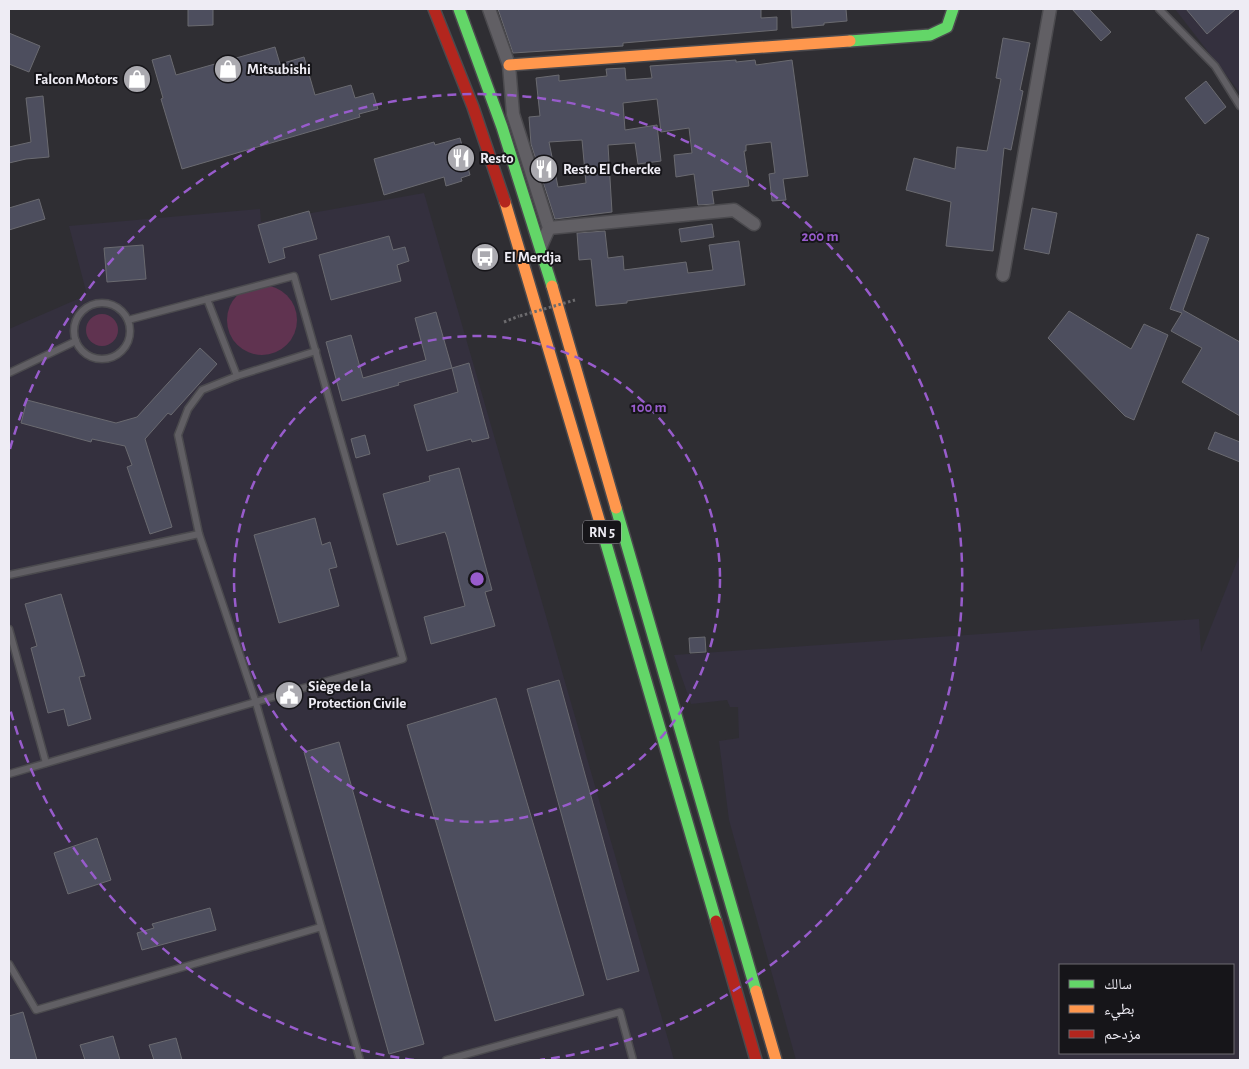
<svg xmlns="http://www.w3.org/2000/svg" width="1249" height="1069" font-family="'Alegreya Sans','Noto Naskh Arabic',sans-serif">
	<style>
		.built { fill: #34303e; fill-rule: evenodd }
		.green { fill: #603350 }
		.building { fill: #4d4e5e; stroke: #6a6a70; fill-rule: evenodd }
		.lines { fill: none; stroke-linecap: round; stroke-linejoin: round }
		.lane-casing { stroke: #4b4a4e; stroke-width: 9 }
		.street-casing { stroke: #4b4a4e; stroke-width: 15 }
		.fast-casing { stroke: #4b4a4e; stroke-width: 14 }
		.slow-casing { stroke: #4b4a4e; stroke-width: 14 }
		.jam-casing { stroke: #4b4a4e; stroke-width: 14 }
		.path { stroke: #6c6b6e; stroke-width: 3; stroke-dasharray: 2.5 2.5; stroke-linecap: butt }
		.lane { stroke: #615f64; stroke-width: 6 }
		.street { stroke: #615f64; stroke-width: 12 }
		.fast { stroke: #63d668; stroke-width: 11 }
		.slow { stroke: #ff974d; stroke-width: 11 }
		.jam { stroke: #b3261e; stroke-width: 11 }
		.path-bridge { stroke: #6c6b6e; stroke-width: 3; stroke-dasharray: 2.5 2.5; stroke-linecap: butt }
		.ring { fill: none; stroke: #985ccc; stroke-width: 2.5; stroke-dasharray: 9 6 }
		.labels { text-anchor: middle; stroke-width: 4; stroke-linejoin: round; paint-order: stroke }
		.shield { fill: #161519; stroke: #adacb2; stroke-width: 1 }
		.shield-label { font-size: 14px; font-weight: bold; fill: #eeecf4 }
		.poi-label { font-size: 15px; font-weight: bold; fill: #eeecf4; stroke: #161519; text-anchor: start }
		.centre { fill: #985ccc; stroke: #161519; stroke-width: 2.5 }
		.ring-label { font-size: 15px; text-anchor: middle; font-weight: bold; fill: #985ccc; stroke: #161519; stroke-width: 4; stroke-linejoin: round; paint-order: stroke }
	</style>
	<rect width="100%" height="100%" fill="#2f2e33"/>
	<g class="built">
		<polygon points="1175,9 1240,9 1240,93"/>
		<polygon points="424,193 674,1060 9,1060 9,329 87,295 69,226 260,209 261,222"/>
		<path d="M1240,554V1060H796L729,820L719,741L739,738L738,707H730L727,700L691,704L674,655L1199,619L1201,652ZM1060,965H1233V1053H1060Z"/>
	</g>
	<g class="green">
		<circle cx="262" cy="320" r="35"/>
		<circle cx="102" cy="330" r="16"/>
	</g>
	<g class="building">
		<polygon points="188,9 213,9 213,25 188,26"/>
		<polygon points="498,9 761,9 761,18 777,17 777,30 623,43 623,46 513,53"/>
		<polygon points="791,9 846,9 847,21 824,23 824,25 792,28"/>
		<polygon points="1072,9 1089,9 1111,32 1101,41"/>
		<polygon points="1186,9 1236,9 1207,34"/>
		<polygon points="9,33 40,46 29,72 9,64"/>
		<polygon points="1003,38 1030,43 1020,90 1023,91 1011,150 1004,148 993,251 946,246 951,202 906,190 914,158 955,169 957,147 987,151 1001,79 996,78"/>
		<polygon points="275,47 280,64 304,57 315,95 351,85 355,98 373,93 378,109 359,114 360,117 182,169 161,99 163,98 152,60 170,55 176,75"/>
		<path d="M736,60V62L755,60L756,65L792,60L808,176L783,179L786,200L772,201L769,174L775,173L771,142L746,145V151H744L749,186L712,191L714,204L698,205L694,174L676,177L674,155L692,153L689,128L661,132L657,99L623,103L625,130L657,125L661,161L638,164L635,143L608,145L612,212L555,219L531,144L529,117L540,116L536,78L559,75V81L607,76L606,69L625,68L626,80L652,78L650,66ZM582,140L586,183L558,187L549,142Z"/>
		<polygon points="1206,81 1226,107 1205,124 1185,98"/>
		<polygon points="43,96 49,157 26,159 9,163 9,147 31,142 26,98"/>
		<polygon points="460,138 470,175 461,178 462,181 446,186 444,177 384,195 374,159 434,142 435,145"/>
		<polygon points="39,199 45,219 9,230 9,208"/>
		<polygon points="1032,208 1057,213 1049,254 1024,249"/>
		<polygon points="309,211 317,239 283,248 285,258 269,263 258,225"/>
		<polygon points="712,224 714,237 681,242 679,229"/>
		<polygon points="605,231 608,258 623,256 624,270 686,262 688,273 713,270 709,245 739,241 745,285 627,301 627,303 596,306 591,259 579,260 577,233"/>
		<polygon points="1197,234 1209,238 1183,310 1240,342 1240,416 1182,382 1202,348 1171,331 1182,313 1170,309"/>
		<polygon points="389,236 393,250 405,247 409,261 397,265 401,281 331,300 319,255"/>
		<polygon points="143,245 146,279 107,282 104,248"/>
		<polygon points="1069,311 1131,349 1144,324 1168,335 1134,420 1125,416 1048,338"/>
		<polygon points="436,312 452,368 398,383 399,385 342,401 326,342 351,335 363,378 426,360 415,318"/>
		<polygon points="200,348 217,364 171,415 168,413 145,439 172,527 150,534 127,467 132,465 125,446 92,439 91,442 21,423 27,400 116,423 137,417"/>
		<polygon points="469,363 489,438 472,442 471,439 427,451 414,405 458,392 452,368"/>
		<polygon points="1215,432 1240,442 1240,462 1208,449"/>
		<polygon points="365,435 370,454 356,458 351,439"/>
		<polygon points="459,468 492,590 485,592 495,626 431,644 424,617 465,606 447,537 445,532 397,545 383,494 430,481 429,476"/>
		<polygon points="315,518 322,545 330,542 337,567 329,569 339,606 279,623 254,535"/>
		<polygon points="61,594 85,676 79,677 91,719 68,726 64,709 48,713 31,648 37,646 25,604"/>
		<polygon points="705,637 706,652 690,653 689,638"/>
		<polygon points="559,680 639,971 607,980 527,689"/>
		<polygon points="496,698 584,995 495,1021 407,725"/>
		<polygon points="339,742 424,1044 389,1054 304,752"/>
		<polygon points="97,838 111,880 68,894 54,853"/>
		<polygon points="210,908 216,930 142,950 137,933 154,928 152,924"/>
		<polygon points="23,1012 37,1060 9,1060 9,1016"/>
		<polygon points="113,1036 120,1060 85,1060 80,1045"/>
		<polygon points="176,1038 182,1060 154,1060 149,1045"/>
	</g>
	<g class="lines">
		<defs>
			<g id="lane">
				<polyline points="1159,9 1215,66 1240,106"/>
				<polyline points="207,299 237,376"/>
				<circle cx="102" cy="331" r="28"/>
				<polyline points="9,373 76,341"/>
				<polyline points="199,534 178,435 188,409 202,390 237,376 316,351"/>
				<polyline points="9,575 199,534 256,703 360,1060"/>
				<polyline points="9,629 46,763"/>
				<polyline points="9,774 403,659 294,276 128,320"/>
				<polyline points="9,964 36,1010 321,927"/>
				<polyline points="446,1060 620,1012 633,1060"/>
			</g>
			<g id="street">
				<polyline points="489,9 509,65 513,114 549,228 541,246"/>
				<polyline points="549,228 734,210 754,224"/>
				<polyline points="1003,275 1050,9"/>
			</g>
			<g id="fast">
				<polyline points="459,9 502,127 552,286"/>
				<polyline points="850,41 930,35 947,27 953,9"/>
				<polyline points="616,508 756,991"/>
				<polyline points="600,523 716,921"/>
			</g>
			<g id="slow">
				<polyline points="509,65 850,41"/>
				<polyline points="505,202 600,523"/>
				<polyline points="552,286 616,508"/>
				<polyline points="756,991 776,1060"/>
			</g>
			<g id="jam">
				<polyline points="434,9 473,107 505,202"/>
				<polyline points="716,921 756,1060"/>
			</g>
		</defs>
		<use href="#lane" class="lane-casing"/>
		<use href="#street" class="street-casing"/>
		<use href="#fast" class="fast-casing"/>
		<use href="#slow" class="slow-casing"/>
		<use href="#jam" class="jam-casing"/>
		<polyline class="path" points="504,322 519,316"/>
		<use href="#lane" class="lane"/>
		<use href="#street" class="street"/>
		<use href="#fast" class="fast"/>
		<use href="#slow" class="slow"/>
		<use href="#jam" class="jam"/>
		<polyline class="path-bridge" points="520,316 575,300"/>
	</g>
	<g class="ring">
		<circle cx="477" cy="579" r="243"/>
		<path d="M414 1060A485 485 0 0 1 10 709M10 449A485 485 0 1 1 540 1060"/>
	</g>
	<defs>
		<symbol id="shop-disc" viewBox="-11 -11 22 22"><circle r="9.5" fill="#abaab0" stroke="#161519"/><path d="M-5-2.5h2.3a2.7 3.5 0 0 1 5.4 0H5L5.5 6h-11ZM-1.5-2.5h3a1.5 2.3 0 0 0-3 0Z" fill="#fff"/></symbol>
		<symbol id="restaurant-disc" viewBox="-11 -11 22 22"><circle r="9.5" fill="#abaab0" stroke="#161519"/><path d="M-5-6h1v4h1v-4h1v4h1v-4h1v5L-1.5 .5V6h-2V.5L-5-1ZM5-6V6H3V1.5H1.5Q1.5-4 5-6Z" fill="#fff"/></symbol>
		<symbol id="bus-disc" viewBox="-11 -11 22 22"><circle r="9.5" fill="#abaab0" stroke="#161519"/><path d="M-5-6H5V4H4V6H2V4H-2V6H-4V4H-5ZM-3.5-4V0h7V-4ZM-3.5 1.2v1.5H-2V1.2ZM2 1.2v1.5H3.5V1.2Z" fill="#fff"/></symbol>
		<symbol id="civic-disc" viewBox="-11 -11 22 22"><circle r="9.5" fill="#abaab0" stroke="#161519"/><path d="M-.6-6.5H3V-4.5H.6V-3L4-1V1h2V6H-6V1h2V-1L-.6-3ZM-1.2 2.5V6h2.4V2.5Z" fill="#fff"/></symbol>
	</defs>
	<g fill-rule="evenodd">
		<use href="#shop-disc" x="212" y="53" width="32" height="32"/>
		<use href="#shop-disc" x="121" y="63" width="32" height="32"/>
		<use href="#restaurant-disc" x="445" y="142" width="32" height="32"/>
		<use href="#restaurant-disc" x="528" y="153" width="32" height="32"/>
		<use href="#bus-disc" x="469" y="241" width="32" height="32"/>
		<use href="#civic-disc" x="273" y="679" width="32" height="32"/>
	</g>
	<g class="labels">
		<rect class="shield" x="583" y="520.5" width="38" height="23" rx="4"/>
		<g class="shield-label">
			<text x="602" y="537">RN 5</text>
		</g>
		<g class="poi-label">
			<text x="247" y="74">Mitsubishi</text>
			<text x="118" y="84" text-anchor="end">Falcon Motors</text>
			<text x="480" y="163">Resto</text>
			<text x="563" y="174">Resto El Chercke</text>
			<text x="504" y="262">El Merdja</text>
			<text x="308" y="691">Siège de la<tspan x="308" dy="17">Protection Civile</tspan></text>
		</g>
	</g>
	<circle cx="477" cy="579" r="8" class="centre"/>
	<g class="ring-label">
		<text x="820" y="241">200 m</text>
		<text x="649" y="412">100 m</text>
	</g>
	<rect width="1249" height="1069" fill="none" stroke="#eeecf4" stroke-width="20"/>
	<rect x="1059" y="964" width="175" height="90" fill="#161519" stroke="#6c6b71"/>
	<rect x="1069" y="980" width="25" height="8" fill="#63d668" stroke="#6c6b71"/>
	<text x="1104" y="989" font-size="15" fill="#eeecf4">سالك</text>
	<rect x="1069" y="1005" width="25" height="8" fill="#ff974d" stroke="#6c6b71"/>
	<text x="1104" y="1014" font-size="15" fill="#eeecf4">بطيء</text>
	<rect x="1069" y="1030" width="25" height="8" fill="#b3261e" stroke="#6c6b71"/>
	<text x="1104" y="1039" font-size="15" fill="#eeecf4">مزدحم</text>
</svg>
